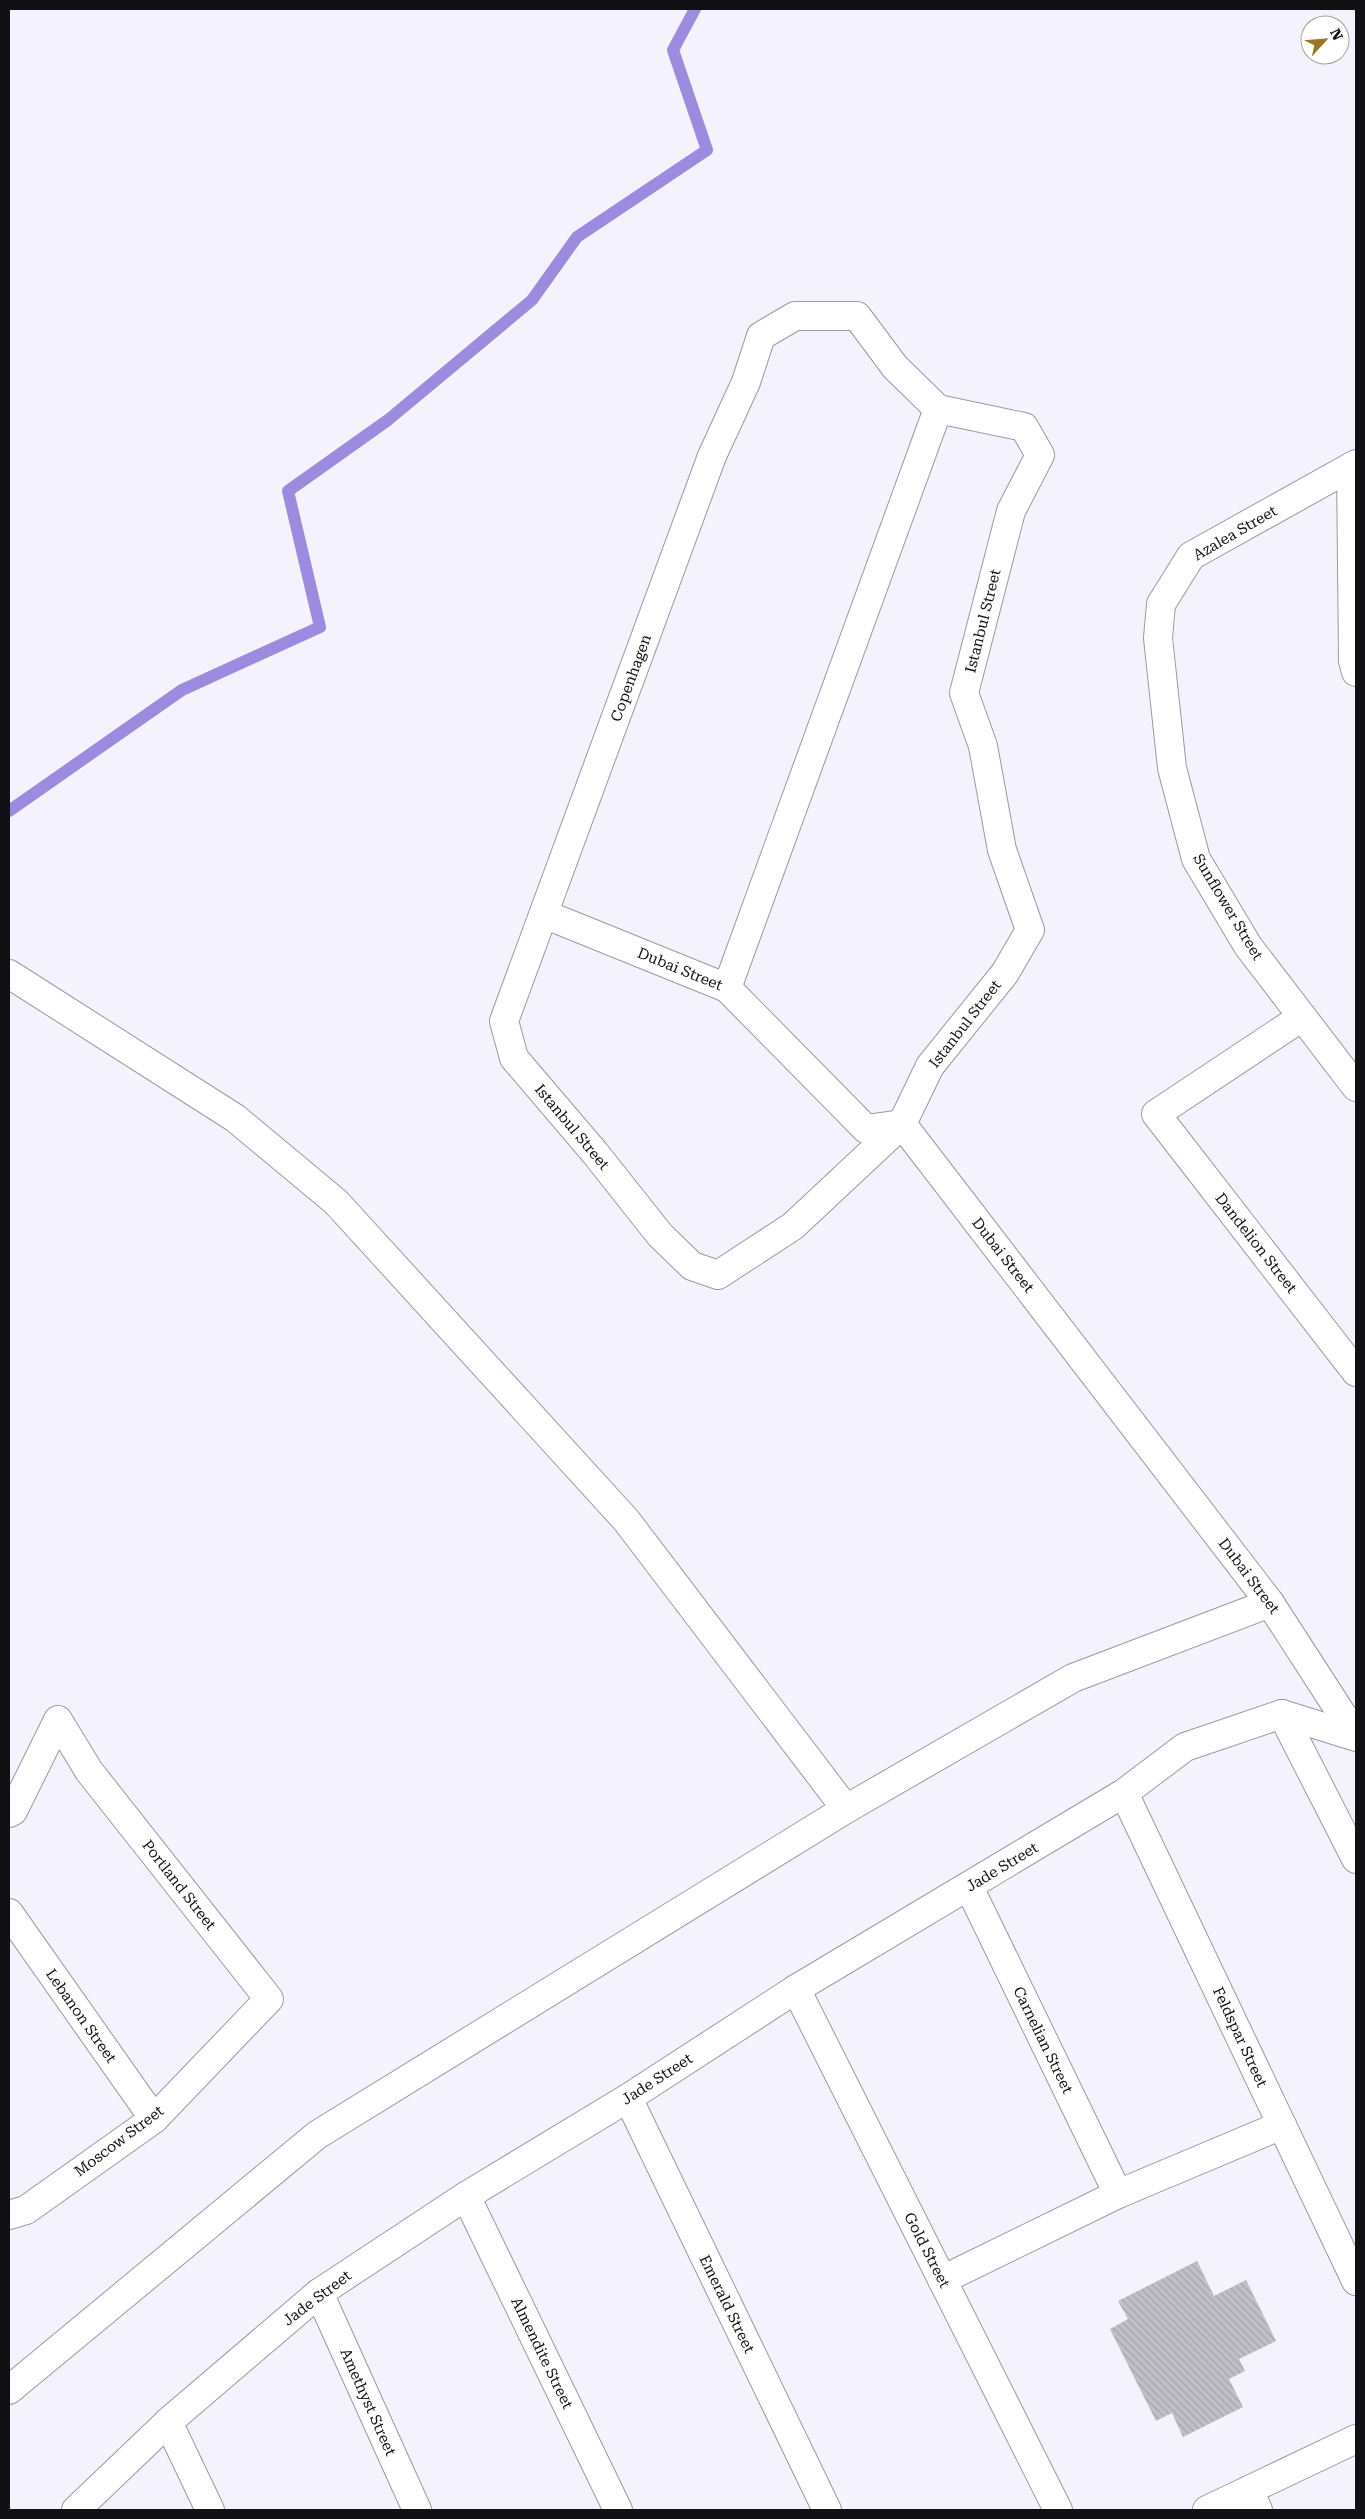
<svg xmlns="http://www.w3.org/2000/svg" width="1365" height="2519" font-family="'Roboto Serif',serif">
	<style>
		.lines { fill: none; stroke-linecap: round; stroke-linejoin: round }
		.stream { stroke: #9d8bdf; stroke-width: 12 }
		.building { fill: url(#building-back-hatch) }
		.minor-casing { stroke: #9a98a1; stroke-width: 30 }
		.minor { stroke: #fff; stroke-width: 28 }
		.labels { text-anchor: middle; stroke-width: 5; stroke-linejoin: round; paint-order: stroke }
		.street-label { font-size: 15px; fill: #111014; stroke: #fff }
	</style>
	<defs>
		<pattern id="building-back-hatch" width="6" height="6" patternUnits="userSpaceOnUse" patternTransform="scale(1.25)"><rect width="6" height="6" fill="#c1bfc9"/><path d="M-1 5l2 2M0 0l6 6M5-1l2 2" fill="none" stroke="#a5a3ac"/></pattern>
	</defs>
	<rect width="100%" height="100%" fill="#f4f3fd"/>
	<g class="lines">
		<polyline class="stream" points="9,811 182,690 320,627 288,491 388,420 532,300 577,237 707,150 673,50 695,9"/>
	</g>
	<polygon class="building" points="1197,2261 1214,2296 1246,2280 1276,2341 1239,2359 1245,2371 1229,2379 1243,2407 1183,2437 1172,2413 1156,2421 1110,2329 1128,2319 1118,2301"/>
	<g class="lines">
		<defs>
			<g id="minor">
				<polygon points="795,316 857,316 895,367 938,409 1024,427 1040,455 1011,511 964,693 983,746 1002,850 1030,930 1005,973 930,1066 902,1124 793,1226 718,1275 692,1266 660,1235 595,1153 514,1058 504,1021 712,456 746,382 761,336"/>
				<polyline points="1356,464 1191,556 1161,604 1158,638 1172,768 1196,859 1248,946 1356,1087"/>
				<polyline points="1351,467 1353,661 1356,672"/>
				<polyline points="544,914 727,988 866,1129 902,1124"/>
				<polyline points="9,974 235,1118 336,1202 626,1520 846,1809"/>
				<polyline points="727,988 938,409"/>
				<polyline points="1302,1017 1156,1114 1356,1372"/>
				<polyline points="902,1124 1270,1603 1356,1736"/>
				<polyline points="1282,1714 1356,1859"/>
				<polyline points="1282,1714 1356,1737"/>
				<polyline points="1124,1793 1356,2281"/>
				<polyline points="9,1813 13,1811 58,1720 89,1771 269,1999 154,2119 26,2210 9,2215"/>
				<polyline points="969,1887 1118,2194"/>
				<polyline points="9,1913 154,2119"/>
				<polyline points="796,1989 1058,2510"/>
				<polyline points="628,2098 827,2510"/>
				<polyline points="466,2196 618,2510"/>
				<polyline points="942,2280 1118,2194 1282,2125"/>
				<polyline points="319,2293 417,2510"/>
				<polyline points="9,2390 317,2135 846,1809 1073,1678 1270,1603"/>
				<polyline points="168,2422 210,2510"/>
				<polyline points="1249,2490 1258,2510"/>
				<polyline points="76,2510 168,2422 319,2293 466,2196 628,2098 796,1989 1124,1793 1185,1747 1282,1714"/>
				<polyline points="1207,2510 1356,2439"/>
			</g>
		</defs>
		<use href="#minor" class="minor-casing"/>
		<use href="#minor" class="minor"/>
	</g>
	<g class="labels">
		<g class="street-label">
			<text transform="translate(1235 533) rotate(-30)" y="5">Azalea Street</text>
			<text transform="translate(983 621) rotate(-76)" y="5">Istanbul Street</text>
			<text transform="translate(631 678) rotate(-70)" y="5">Copenhagen</text>
			<text transform="translate(1228 907) rotate(59)" y="5">Sunflower Street</text>
			<text transform="translate(680 969) rotate(22)" y="5">Dubai Street</text>
			<text transform="translate(965 1024) rotate(-52)" y="5">Istanbul Street</text>
			<text transform="translate(572 1127) rotate(50)" y="5">Istanbul Street</text>
			<text transform="translate(1256 1243) rotate(52)" y="5">Dandelion Street</text>
			<text transform="translate(1003 1255) rotate(52)" y="5">Dubai Street</text>
			<text transform="translate(1249 1576) rotate(53)" y="5">Dubai Street</text>
			<text transform="translate(1002 1867) rotate(-31)" y="5">Jade Street</text>
			<text transform="translate(179 1885) rotate(52)" y="5">Portland Street</text>
			<text transform="translate(81 2016) rotate(55)" y="5">Lebanon Street</text>
			<text transform="translate(1240 2037) rotate(65)" y="5">Feldspar Street</text>
			<text transform="translate(1043 2040) rotate(64)" y="5">Carnelian Street</text>
			<text transform="translate(657 2079) rotate(-33)" y="5">Jade Street</text>
			<text transform="translate(119 2141) rotate(-37)" y="5">Moscow Street</text>
			<text transform="translate(927 2250) rotate(63)" y="5">Gold Street</text>
			<text transform="translate(317 2298) rotate(-37)" y="5">Jade Street</text>
			<text transform="translate(727 2304) rotate(64)" y="5">Emerald Street</text>
			<text transform="translate(542 2353) rotate(64)" y="5">Almendite Street</text>
			<text transform="translate(368 2402) rotate(66)" y="5">Amethyst Street</text>
		</g>
	</g>
	<rect width="1365" height="2519" fill="none" stroke="#111014" stroke-width="20"/>
	<g transform="translate(1325 40) rotate(64)"><circle r="24" fill="#ffffff" stroke="#a09fa1"/>
	<path d="M0-4L9 19L0 12L-9 19Z" fill="#997620"/>
	<text y="-8" font-size="14" font-weight="bold" text-anchor="middle" fill="#111014">N</text>
	</g>
</svg>
